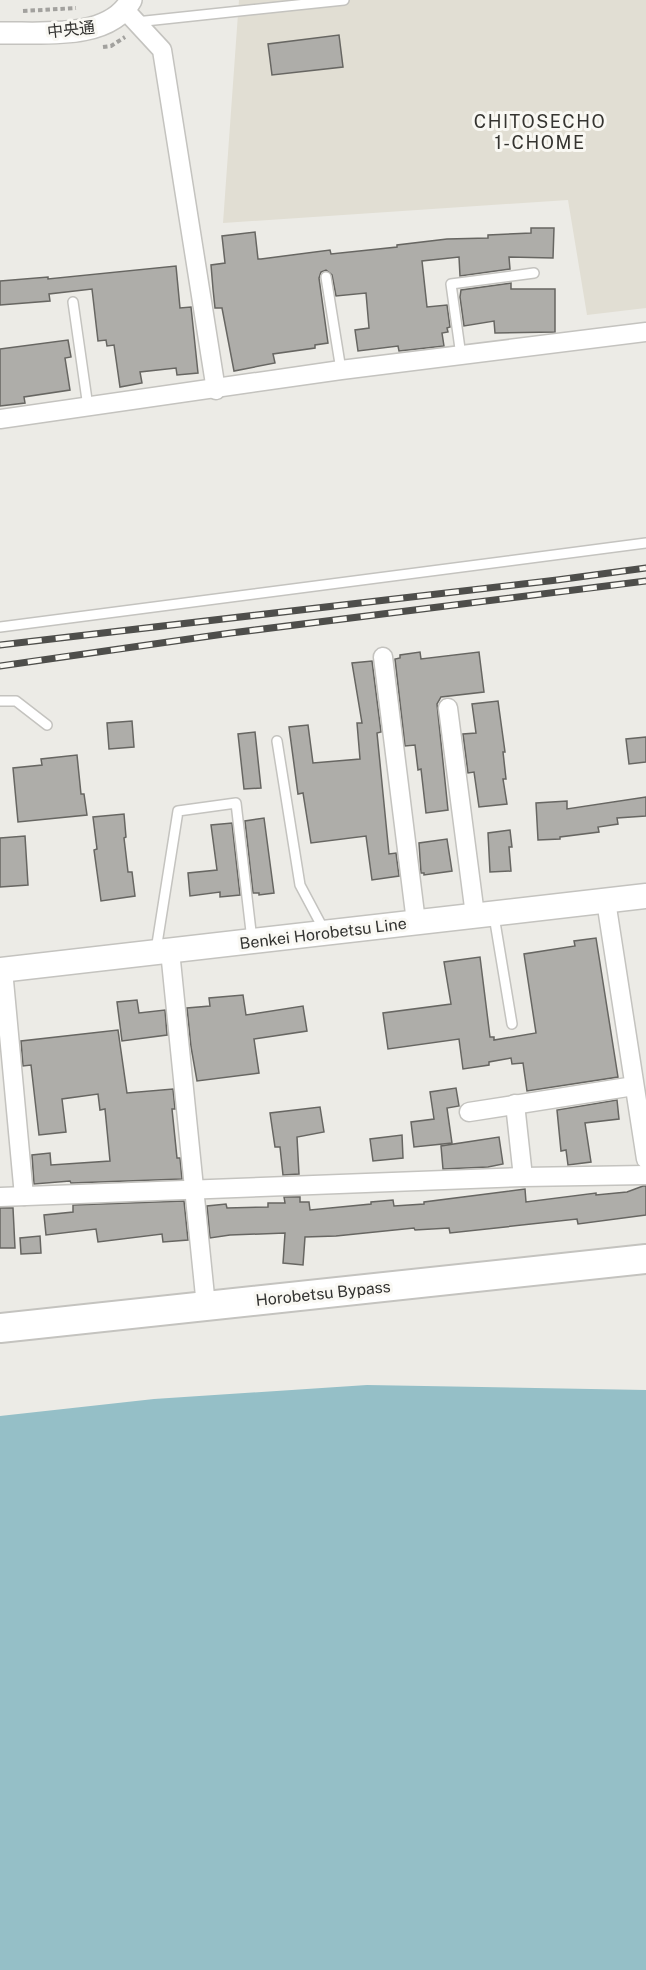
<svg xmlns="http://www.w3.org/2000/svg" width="646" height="1970" font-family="'Public Sans','Noto Sans JP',sans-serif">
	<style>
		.built { fill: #e1ded3 }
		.water { fill: #95bfc7 }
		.building { fill: #aeada9; stroke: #676662; stroke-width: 1.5 }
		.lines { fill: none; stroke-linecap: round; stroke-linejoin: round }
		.service-casing { stroke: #c4c3bf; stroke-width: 12 }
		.minor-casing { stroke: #c4c3bf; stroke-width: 21 }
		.tertiary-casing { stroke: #c4c3bf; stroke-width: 24 }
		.secondary-casing { stroke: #c4c3bf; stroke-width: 27 }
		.trunk-casing { stroke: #c4c3bf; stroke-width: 32 }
		.path { stroke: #a2a19e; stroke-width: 4; stroke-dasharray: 4.5 3; stroke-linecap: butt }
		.service { stroke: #fff; stroke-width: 9 }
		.minor { stroke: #fff; stroke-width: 18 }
		.tertiary { stroke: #fff; stroke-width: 21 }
		.secondary { stroke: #fff; stroke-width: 24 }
		.trunk { stroke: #fff; stroke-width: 28 }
		.rail-casing { stroke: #4e4e4b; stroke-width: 7 }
		.rail { stroke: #f9f8f3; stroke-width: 4.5; stroke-dasharray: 14; stroke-linecap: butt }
		.labels { text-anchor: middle; stroke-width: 6; stroke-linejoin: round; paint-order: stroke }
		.street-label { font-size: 16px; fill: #323230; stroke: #f9f8f3 }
		.neighbourhood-label { font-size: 18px; letter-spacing: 1.5px; fill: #353430; stroke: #f9f8f3 }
	</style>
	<rect width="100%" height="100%" fill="#ecebe6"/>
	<polygon class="built" points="239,0 646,0 646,308 587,315 568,200 223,223"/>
	<polygon class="water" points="367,1385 646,1390 646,1970 0,1970 0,1416 154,1399"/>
	<g class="building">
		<polygon points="339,35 343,67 272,75 268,44"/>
		<polygon points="531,228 554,228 553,258 509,257 510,269 460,276 459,257 422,261 427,307 447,305 450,327 447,328 448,332 442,333 444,346 399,351 398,346 358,351 355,330 369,328 366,293 336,296 332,275 326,270 321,272 319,278 328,343 315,345 315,348 273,354 275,363 234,371 222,308 215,308 213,289 211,265 225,263 222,236 255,232 258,259 261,259 330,250 331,254 397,247 397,245 447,239 488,238 488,235 531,233"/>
		<polygon points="176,266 180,308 191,307 198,373 177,375 176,368 140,372 142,383 120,387 114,345 107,346 106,340 98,341 92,289 49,294 50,301 0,305 0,281 48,277 48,279"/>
		<polygon points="511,283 511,289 555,289 555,332 495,333 494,321 464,326 460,297 461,290"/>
		<polygon points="68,340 71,357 65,358 70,390 24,397 25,403 0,406 0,349"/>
		<polygon points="420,652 421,659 479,652 484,692 441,697 437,704 448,810 426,813 421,769 418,770 415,745 405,746 395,659 400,658 400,655"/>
		<polygon points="372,661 381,732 377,733 389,854 396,853 399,876 372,880 366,836 311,843 303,793 298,794 289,727 308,725 313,763 360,759 357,723 362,723 352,663"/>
		<polygon points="498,701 505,752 503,752 506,779 503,779 507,804 479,807 474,772 468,773 463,734 476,733 472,704"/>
		<polygon points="132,721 134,747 109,749 107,723"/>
		<polygon points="255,732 261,788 244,789 238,734"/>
		<polygon points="646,737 646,762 629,764 626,739"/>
		<polygon points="77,755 81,794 84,794 87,815 18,822 13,768 42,765 41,759"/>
		<polygon points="646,797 646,816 617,818 618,824 598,827 599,832 560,837 560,839 538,840 536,803 567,801 567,809"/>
		<polygon points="124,814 126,837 124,838 128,872 132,872 135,896 101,901 94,850 97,849 93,817"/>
		<polygon points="264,818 274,893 259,895 259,893 253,893 245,821"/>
		<polygon points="232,823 240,895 220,897 220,892 190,896 188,873 217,870 211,825"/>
		<polygon points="510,830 512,847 509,847 511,871 490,872 488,833"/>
		<polygon points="25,836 28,885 0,887 0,838"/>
		<polygon points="447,839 452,871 424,875 424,873 421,873 419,843"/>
		<polygon points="596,938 618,1077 527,1091 523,1063 512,1064 511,1058 489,1062 489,1065 463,1069 459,1039 388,1049 383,1013 451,1004 444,962 480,957 490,1037 494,1037 494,1040 536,1033 524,954 575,946 574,941"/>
		<polygon points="243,995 246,1015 303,1006 307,1031 254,1039 259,1073 197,1081 191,1047 187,1008 210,1006 209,998"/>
		<polygon points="137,1000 139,1013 165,1010 167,1035 122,1041 117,1002"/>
		<polygon points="118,1030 127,1093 173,1089 175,1109 172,1109 177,1158 180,1158 182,1179 71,1183 70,1181 34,1184 32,1155 50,1153 51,1165 110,1161 105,1109 100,1110 98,1094 62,1099 66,1132 39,1135 31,1065 23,1066 21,1041"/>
		<polygon points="456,1088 459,1106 447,1108 452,1143 414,1147 411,1122 434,1119 430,1092"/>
		<polygon points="617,1100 619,1119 585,1123 591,1162 568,1165 566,1150 561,1151 557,1110"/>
		<polygon points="320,1107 324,1132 297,1137 299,1174 283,1175 280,1147 275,1147 270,1113"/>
		<polygon points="402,1135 403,1158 373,1161 370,1139"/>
		<polygon points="499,1137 503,1164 488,1167 443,1169 441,1146"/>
		<polygon points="643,1186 646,1186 646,1215 578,1224 577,1219 450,1233 449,1228 415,1230 414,1228 336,1236 305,1237 303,1265 283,1263 285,1233 230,1235 210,1238 207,1206 226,1204 227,1208 268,1207 268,1203 285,1203 284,1197 300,1197 300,1202 309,1202 310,1210 371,1204 371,1202 393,1200 394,1206 424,1204 424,1202 525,1189 526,1202 596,1193 596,1195 627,1192"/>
		<polygon points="184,1201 188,1240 163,1242 162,1234 98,1242 96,1229 46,1235 44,1215 73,1212 73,1205"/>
		<polygon points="0,1208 13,1208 15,1248 0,1248"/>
		<polygon points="40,1236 41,1253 21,1254 20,1238"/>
	</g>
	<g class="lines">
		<defs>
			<g id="service">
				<polyline points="136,22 344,0"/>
				<polyline points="326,277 341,370"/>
				<polyline points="73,302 88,407"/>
				<polyline points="461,356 451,284 534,273"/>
				<polyline points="0,627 646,543"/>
				<polyline points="0,701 16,701 47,725"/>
				<polyline points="277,741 300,885 325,932"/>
				<polyline points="494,916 512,1024"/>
				<polyline points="156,950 178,811 236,803 252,940"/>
			</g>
			<g id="minor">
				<polyline points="125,10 162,50 216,390"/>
				<polyline points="0,419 341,370 646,332"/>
				<polyline points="383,657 416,922"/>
				<polyline points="448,708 475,915"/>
				<polyline points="606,901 646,1159"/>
				<polyline points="170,951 206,1306"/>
				<polyline points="3,970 24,1196"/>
				<polyline points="515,1104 523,1177"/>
				<polyline points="469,1112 634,1086"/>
				<polyline points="0,1197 523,1177 646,1175"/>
			</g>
			<path id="tertiary" d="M0,33C40,32 109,41 131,0"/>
			<polyline id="secondary" points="0,970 646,896"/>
			<polyline id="trunk" points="0,1328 646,1259"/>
		</defs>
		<use href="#service" class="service-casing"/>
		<use href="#minor" class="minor-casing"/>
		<use href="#tertiary" class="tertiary-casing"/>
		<use href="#secondary" class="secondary-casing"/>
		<use href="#trunk" class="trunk-casing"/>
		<g class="path">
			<polyline points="23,11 76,8"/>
			<polyline points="103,47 111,46 125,37"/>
		</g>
		<use href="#service" class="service"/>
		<use href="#minor" class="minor"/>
		<use href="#tertiary" class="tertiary"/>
		<use href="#secondary" class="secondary"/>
		<use href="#trunk" class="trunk"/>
		<defs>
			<g id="rail">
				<polyline points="0,645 557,580 646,568"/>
				<polyline points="0,666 231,633 646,581"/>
			</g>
		</defs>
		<use href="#rail" class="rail-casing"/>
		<use href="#rail" class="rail"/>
	</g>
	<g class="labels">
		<g class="street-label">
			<text transform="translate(71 29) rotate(-6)" y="6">中央通</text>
			<text transform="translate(323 933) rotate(-7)" y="6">Benkei Horobetsu Line</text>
			<text transform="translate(323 1293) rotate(-6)" y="6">Horobetsu Bypass</text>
		</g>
		<g class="neighbourhood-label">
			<text x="540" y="128">CHITOSECHO<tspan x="540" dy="21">1-CHOME</tspan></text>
		</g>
	</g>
</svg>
